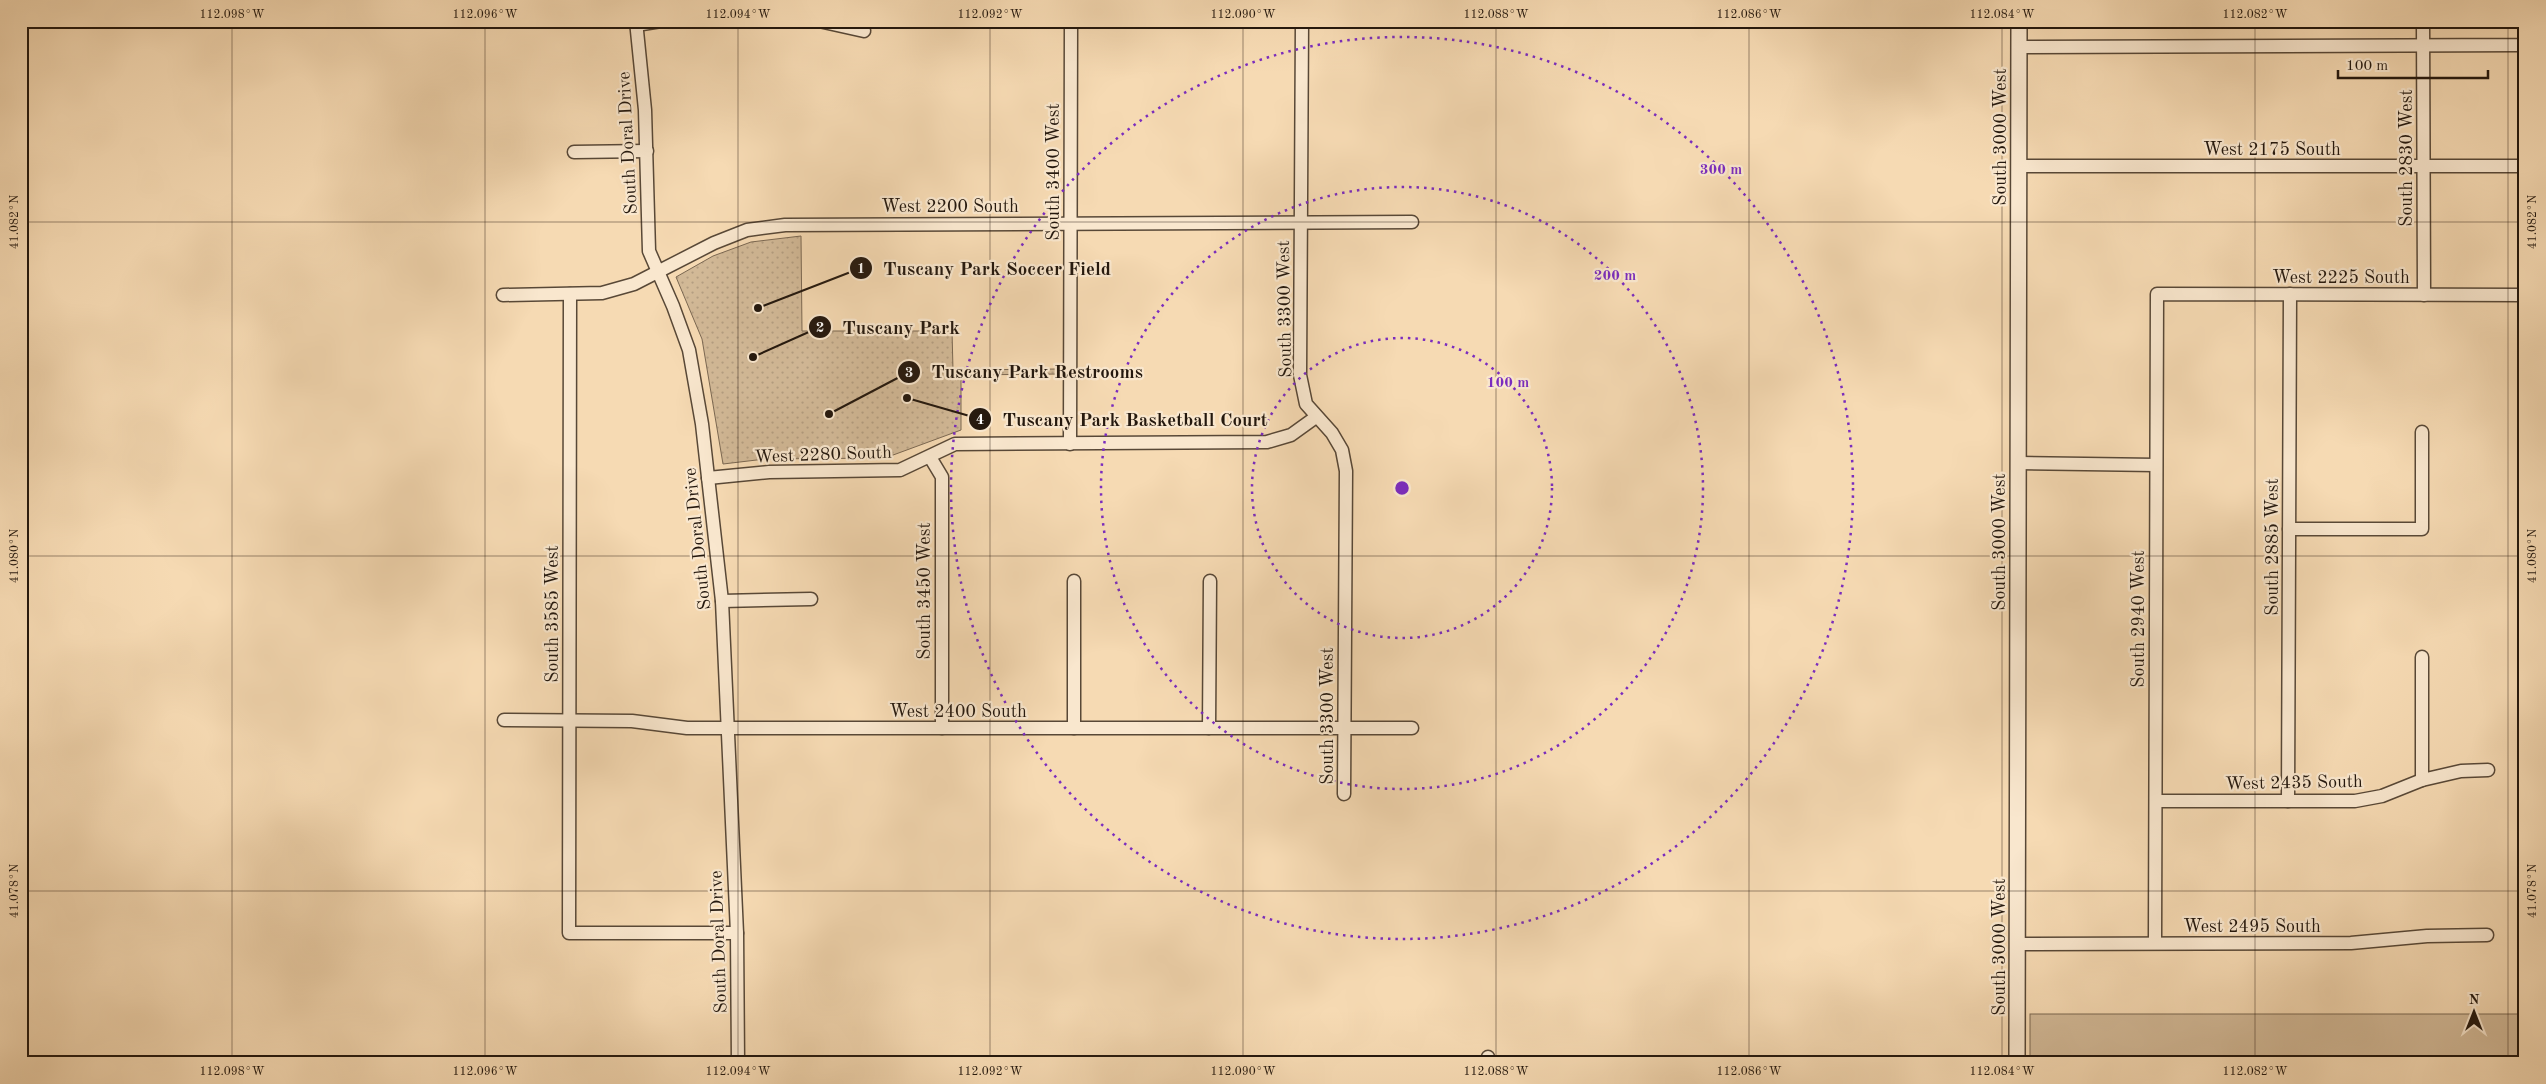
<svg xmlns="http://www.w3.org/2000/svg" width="2546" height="1084" font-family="'Old Standard TT',serif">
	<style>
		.green { fill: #d2b997; stroke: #7b6852 }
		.park { fill: url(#park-dots); stroke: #7b6852 }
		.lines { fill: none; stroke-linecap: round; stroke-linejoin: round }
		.minor-casing { stroke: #584837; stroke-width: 15 }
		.tertiary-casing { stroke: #584837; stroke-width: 18 }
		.minor { stroke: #f9e7ce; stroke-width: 12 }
		.tertiary { stroke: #f9e7ce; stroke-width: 15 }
		.ticks { fill: none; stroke: #24180e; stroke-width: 1; stroke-opacity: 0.45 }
		.ring { fill: none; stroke: #7b2cbf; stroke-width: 2.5; stroke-dasharray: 2.5 5 }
		.labels { text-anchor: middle; stroke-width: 4.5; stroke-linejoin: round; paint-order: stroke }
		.street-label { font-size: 18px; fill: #24180e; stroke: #f9e7ce }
		.centre { fill: #7b2cbf; stroke: #f9e7ce; stroke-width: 2.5 }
		.ring-label { font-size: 15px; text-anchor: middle; font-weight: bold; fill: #7b2cbf; stroke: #f9e7ce; stroke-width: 4.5; stroke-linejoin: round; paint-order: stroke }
		.leader { fill: none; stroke: #24180e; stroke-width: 2 }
		.callout-dot { fill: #24180e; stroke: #f9e7ce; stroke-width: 2 }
		.mark-label { font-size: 15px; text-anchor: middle; font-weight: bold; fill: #fff }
		.callout-label { font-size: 19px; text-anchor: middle; font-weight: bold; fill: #24180e; stroke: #f9e7ce; stroke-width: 4.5; stroke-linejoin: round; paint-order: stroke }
		.neatline { fill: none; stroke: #24180e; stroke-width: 2 }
		.ticks-label { font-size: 12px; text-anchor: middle; fill: #24180e }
	</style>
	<defs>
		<pattern id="park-dots" width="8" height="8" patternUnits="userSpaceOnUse" patternTransform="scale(1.25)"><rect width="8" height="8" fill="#d2b997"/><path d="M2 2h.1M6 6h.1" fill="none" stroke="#b49e81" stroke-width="1.8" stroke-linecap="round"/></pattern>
	</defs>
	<rect width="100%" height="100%" fill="#f6dab3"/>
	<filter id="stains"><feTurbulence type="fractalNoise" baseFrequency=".004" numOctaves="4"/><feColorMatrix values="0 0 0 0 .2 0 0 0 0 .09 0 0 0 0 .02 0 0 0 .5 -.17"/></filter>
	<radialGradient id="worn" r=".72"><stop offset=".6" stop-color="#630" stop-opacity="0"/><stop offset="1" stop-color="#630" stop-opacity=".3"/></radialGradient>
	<rect class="green" x="2030" y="1014" width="495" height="49"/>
	<polygon class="park" points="801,236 802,331 952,331 953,370 1059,369 1059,374 961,375 961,430 885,458 765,459 723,464 702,339 676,277 713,256 751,242"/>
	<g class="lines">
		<defs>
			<g id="minor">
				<polyline points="636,21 645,110 649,251 673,306 689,350 702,424 722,601 737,933 738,1063"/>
				<polyline points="819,21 864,31"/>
				<polyline points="1302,21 1300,375 1306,404 1332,433 1342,450 1346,471 1344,794"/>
				<polyline points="2423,21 2424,295"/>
				<polyline points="636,25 661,21"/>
				<polyline points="2019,47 2520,45 2525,42"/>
				<polyline points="574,152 647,151"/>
				<polyline points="2019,166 2525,166"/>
				<polyline points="570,294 569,933 737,933"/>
				<polyline points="503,295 602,293 634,284 714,243 747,230 785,225 1412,222"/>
				<polyline points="1070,444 1071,21"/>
				<polyline points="930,457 942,477 942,728"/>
				<polyline points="2018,463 2156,465"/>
				<polyline points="708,478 769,472 900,470 955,444 1267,442 1291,435 1316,417"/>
				<polyline points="2289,529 2422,529 2422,432"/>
				<polyline points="722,601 811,599"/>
				<polyline points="2422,657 2422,780"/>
				<polyline points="504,720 632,721 687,728 1412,728"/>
				<polyline points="1074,728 1074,581"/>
				<polyline points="1209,728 1210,581"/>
				<polyline points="2156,801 2355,801 2382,796 2422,780 2461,771 2488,770"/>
				<polyline points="2288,801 2290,294"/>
				<polyline points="2155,943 2157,294 2525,295"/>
				<polyline points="2018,944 2351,943 2427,936 2487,935"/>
				<polyline points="1488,1063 1488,1057"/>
			</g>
			<polyline id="tertiary" points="2017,1063 2019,21"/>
		</defs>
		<use href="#minor" class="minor-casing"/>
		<use href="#tertiary" class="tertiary-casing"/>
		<use href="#minor" class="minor"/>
		<use href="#tertiary" class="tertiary"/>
	</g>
	<path class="ticks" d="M232,21V1063M485,21V1063M738,21V1063M990,21V1063M1243,21V1063M1496,21V1063M1749,21V1063M2002,21V1063M2255,21V1063M2508,21V1063M21,222H2525M21,556H2525M21,891H2525"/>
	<g class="ring">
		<circle cx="1402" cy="488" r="150"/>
		<circle cx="1402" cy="488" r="301"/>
		<circle cx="1402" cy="488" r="451"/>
	</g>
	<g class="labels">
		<g class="street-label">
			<text transform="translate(2000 137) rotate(-90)" y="6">South 3000 West</text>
			<text transform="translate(627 143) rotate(-93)" y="6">South Doral Drive</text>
			<text x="2272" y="155">West 2175 South</text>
			<text transform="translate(2406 158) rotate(-90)" y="6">South 2830 West</text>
			<text transform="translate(1053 172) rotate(-90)" y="6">South 3400 West</text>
			<text x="950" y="212">West 2200 South</text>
			<text x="2341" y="283">West 2225 South</text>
			<text transform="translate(1284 309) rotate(-91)" y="6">South 3300 West</text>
			<text transform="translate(823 454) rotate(-2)" y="6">West 2280 South</text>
			<text transform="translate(697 539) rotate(-96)" y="6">South Doral Drive</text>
			<text transform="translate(1999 542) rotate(-90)" y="6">South 3000 West</text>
			<text transform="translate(2272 547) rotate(-90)" y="6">South 2885 West</text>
			<text transform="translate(924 591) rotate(-90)" y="6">South 3450 West</text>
			<text transform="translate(552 614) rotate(-90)" y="6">South 3585 West</text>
			<text transform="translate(2138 619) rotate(-90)" y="6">South 2940 West</text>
			<text x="958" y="717">West 2400 South</text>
			<text transform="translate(1327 716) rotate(-90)" y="6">South 3300 West</text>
			<text transform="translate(2294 782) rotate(-1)" y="6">West 2435 South</text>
			<text x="2252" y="932">West 2495 South</text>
			<text transform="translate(718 942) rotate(-92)" y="6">South Doral Drive</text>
			<text transform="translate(1999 947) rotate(-90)" y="6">South 3000 West</text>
		</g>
	</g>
	<circle cx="1402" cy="488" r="8" class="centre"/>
	<g class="ring-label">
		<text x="1721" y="174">300 m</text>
		<text x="1615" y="280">200 m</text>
		<text x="1508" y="387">100 m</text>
	</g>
	<path class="leader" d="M758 308L861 268M753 357L820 327M829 414L909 372M907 398L980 419"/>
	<g class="callout-dot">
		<circle cx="758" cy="308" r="5"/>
		<circle cx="753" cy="357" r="5"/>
		<circle cx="829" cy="414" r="5"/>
		<circle cx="907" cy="398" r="5"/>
		<circle cx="861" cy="268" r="12"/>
		<circle cx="820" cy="327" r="12"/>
		<circle cx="909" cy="372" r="12"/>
		<circle cx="980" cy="419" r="12"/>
	</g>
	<g class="mark-label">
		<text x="861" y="273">1</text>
		<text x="820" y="332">2</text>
		<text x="909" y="377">3</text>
		<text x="980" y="424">4</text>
	</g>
	<g class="callout-label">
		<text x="997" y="275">Tuscany Park Soccer Field</text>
		<text x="901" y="334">Tuscany Park</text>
		<text x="1037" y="378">Tuscany Park Restrooms</text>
		<text x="1135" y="426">Tuscany Park Basketball Court</text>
	</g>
	<rect width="2546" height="1084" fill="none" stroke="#f6dab3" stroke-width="55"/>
	<g transform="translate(2474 1012)" stroke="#f9e7ce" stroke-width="4" paint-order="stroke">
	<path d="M0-4L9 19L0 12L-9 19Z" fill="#24180e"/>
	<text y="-8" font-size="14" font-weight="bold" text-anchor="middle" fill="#24180e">N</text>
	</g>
	<path d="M2338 70v8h150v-8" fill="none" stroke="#24180e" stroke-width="2.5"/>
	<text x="2346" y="70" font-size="15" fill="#24180e" stroke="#f9e7ce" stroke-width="4" paint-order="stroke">100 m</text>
	<rect x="28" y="28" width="2490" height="1028" class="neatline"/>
	<g class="ticks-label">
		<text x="232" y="18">112.098°W</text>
		<text x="485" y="18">112.096°W</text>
		<text x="738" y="18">112.094°W</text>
		<text x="990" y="18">112.092°W</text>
		<text x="1243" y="18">112.090°W</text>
		<text x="1496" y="18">112.088°W</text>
		<text x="1749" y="18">112.086°W</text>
		<text x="2002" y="18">112.084°W</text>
		<text x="2255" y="18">112.082°W</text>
		<text transform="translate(14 222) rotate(-90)" y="4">41.082°N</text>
		<text transform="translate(2532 222) rotate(-90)" y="4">41.082°N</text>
		<text transform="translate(14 556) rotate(-90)" y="4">41.080°N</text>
		<text transform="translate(2532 556) rotate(-90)" y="4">41.080°N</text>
		<text transform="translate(14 891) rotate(-90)" y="4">41.078°N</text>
		<text transform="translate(2532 891) rotate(-90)" y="4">41.078°N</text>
		<text x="232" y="1075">112.098°W</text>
		<text x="485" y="1075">112.096°W</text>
		<text x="738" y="1075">112.094°W</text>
		<text x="990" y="1075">112.092°W</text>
		<text x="1243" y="1075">112.090°W</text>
		<text x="1496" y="1075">112.088°W</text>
		<text x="1749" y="1075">112.086°W</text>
		<text x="2002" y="1075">112.084°W</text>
		<text x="2255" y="1075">112.082°W</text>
	</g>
	<rect width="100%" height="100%" filter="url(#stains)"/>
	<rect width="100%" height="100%" fill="url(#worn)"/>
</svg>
